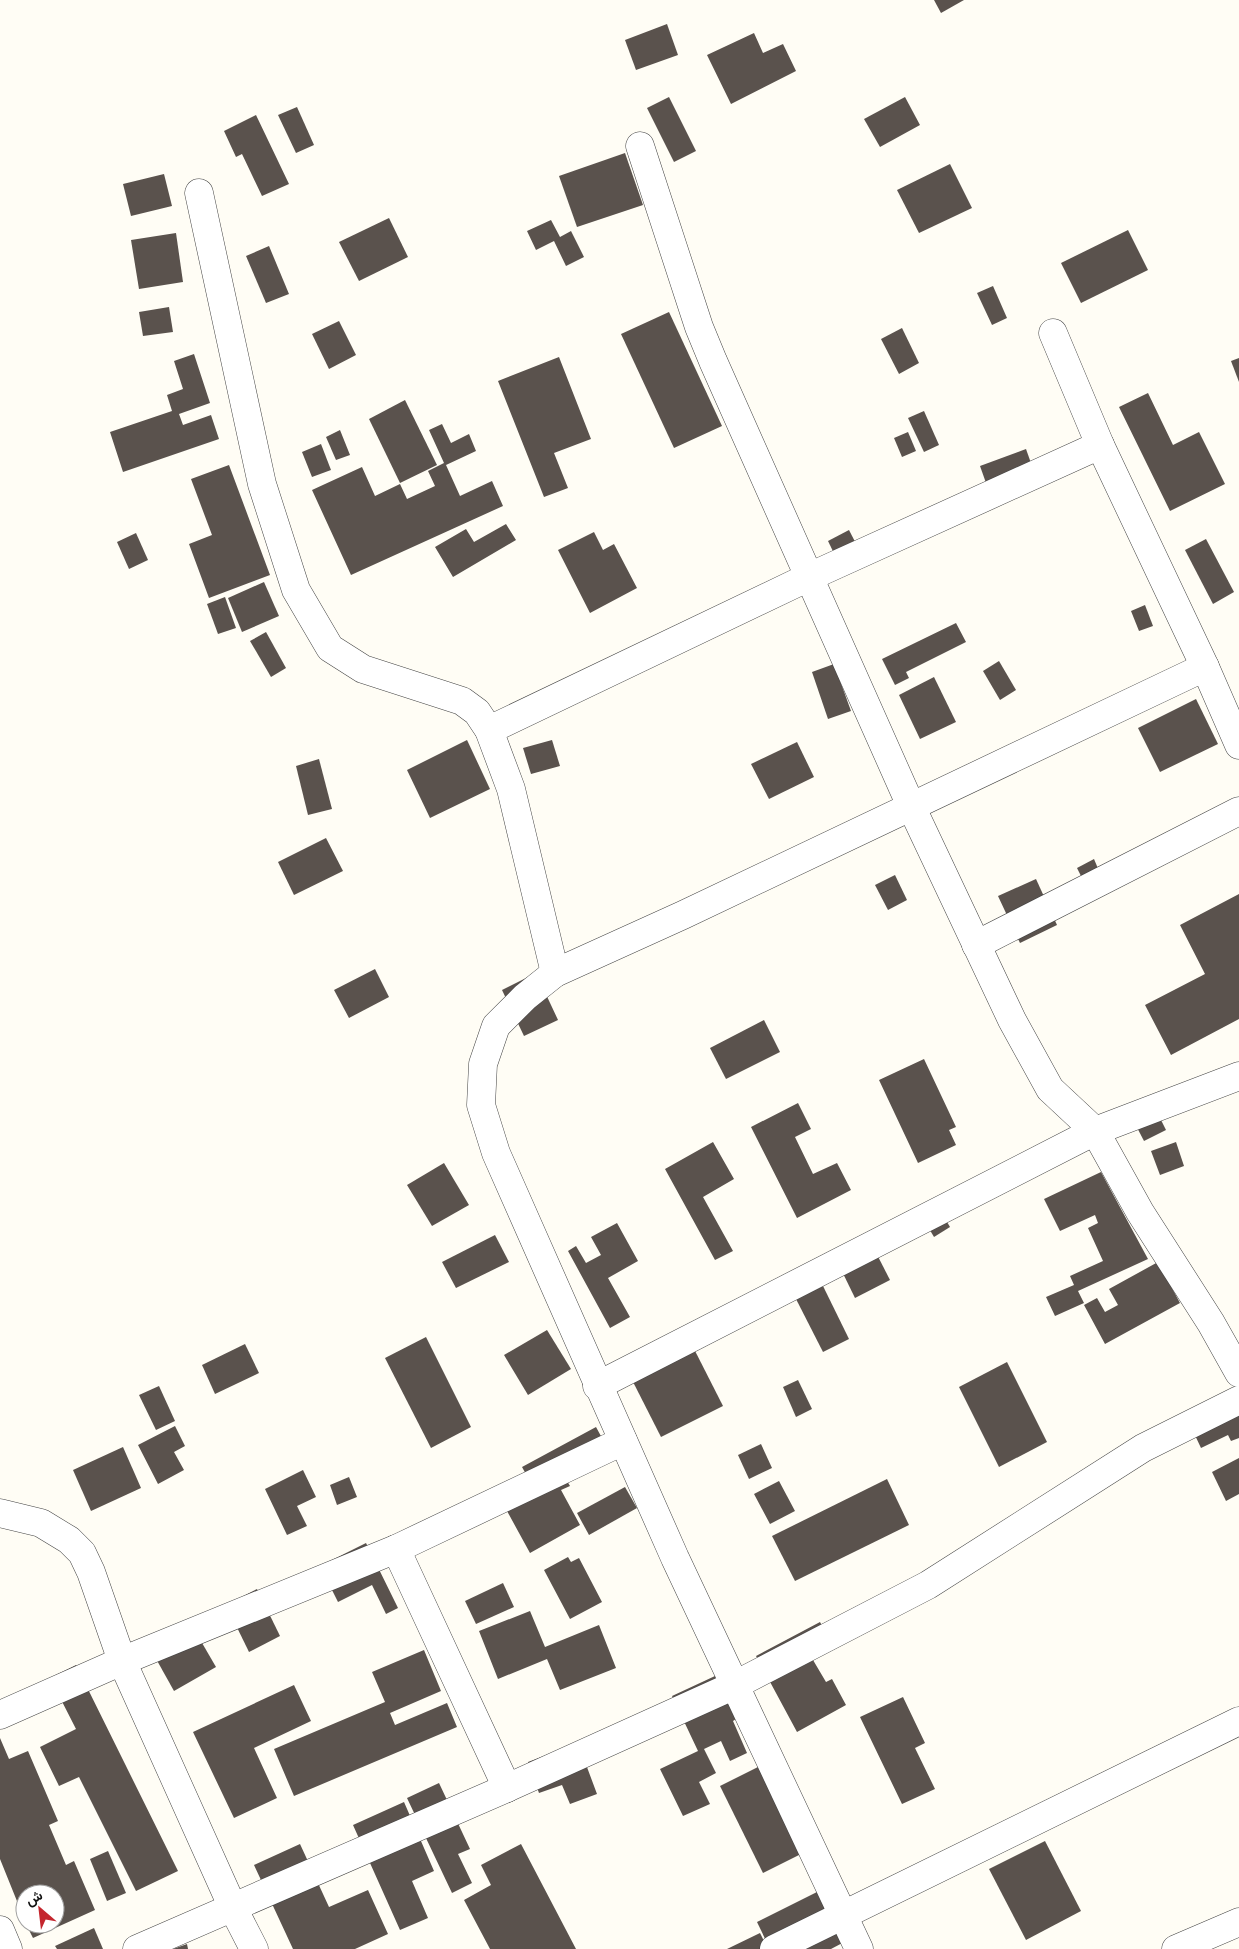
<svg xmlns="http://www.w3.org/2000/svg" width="1239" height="1949" font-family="'PT Serif',Vazirmatn,serif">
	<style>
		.building { fill: #5a524d }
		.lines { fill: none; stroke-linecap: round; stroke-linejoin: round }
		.street-casing { stroke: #444; stroke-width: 29 }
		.street { stroke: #fff; stroke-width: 28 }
	</style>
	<rect width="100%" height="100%" fill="#fffdf5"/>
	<g class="building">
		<polygon points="934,0 964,0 941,13"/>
		<polygon points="667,24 678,55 636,70 625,40"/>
		<polygon points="754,33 763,53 783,44 796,71 731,104 707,55"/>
		<polygon points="669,97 696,151 674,162 647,108"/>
		<polygon points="905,97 920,125 880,147 864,119"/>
		<polygon points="297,107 314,145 296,153 278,115"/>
		<polygon points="256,115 289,184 262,196 242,154 236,157 224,131"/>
		<polygon points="625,153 643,205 577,227 559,176"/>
		<polygon points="950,164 972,208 919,233 897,190"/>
		<polygon points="164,174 172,206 131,216 123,184"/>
		<polygon points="389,218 408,257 359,281 339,242"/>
		<polygon points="551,220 560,237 571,231 584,257 566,266 554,241 536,250 527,231"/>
		<polygon points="1128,230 1148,270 1081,303 1061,263"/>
		<polygon points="176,233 183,282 139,289 131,240"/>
		<polygon points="269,246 289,294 266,303 246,256"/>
		<polygon points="993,286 1007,318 992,325 977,293"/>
		<polygon points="169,307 173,332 143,336 139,312"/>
		<polygon points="669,312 722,426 674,448 621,334"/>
		<polygon points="339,321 356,355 329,369 312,334"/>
		<polygon points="902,328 919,363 899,374 881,339"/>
		<polygon points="194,354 210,403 179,414 183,425 211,415 219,439 123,472 110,432 172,411 167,395 183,389 174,361"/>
		<polygon points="559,357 591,439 554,453 568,488 544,497 498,381"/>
		<polygon points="1239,358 1239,382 1231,361"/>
		<polygon points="1148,393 1173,445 1199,432 1225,484 1170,511 1119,407"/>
		<polygon points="405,400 437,465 400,483 369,419"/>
		<polygon points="924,411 939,445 924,452 908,418"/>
		<polygon points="442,424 451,443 469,434 476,451 446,465 460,496 492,481 503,506 351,575 312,490 362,467 375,496 400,484 407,499 435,486 428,471 444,463 429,430"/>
		<polygon points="340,430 350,455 336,460 326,437"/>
		<polygon points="908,432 916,451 902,457 894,438"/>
		<polygon points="321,444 331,470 312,477 302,452"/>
		<polygon points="1026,449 1037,480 991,497 980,466"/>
		<polygon points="229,465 270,575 209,598 189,544 212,535 191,479"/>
		<polygon points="506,524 516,540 453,577 435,547 466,529 474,542"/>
		<polygon points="849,530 866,563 844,574 828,541"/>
		<polygon points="594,532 603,550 614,544 637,588 590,613 558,550"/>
		<polygon points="136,533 148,560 129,569 117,542"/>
		<polygon points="1206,539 1234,592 1213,604 1185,550"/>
		<polygon points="264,582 279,616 242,632 228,598"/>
		<polygon points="225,597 236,628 218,634 207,604"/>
		<polygon points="1145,605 1153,626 1139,631 1131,611"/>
		<polygon points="956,623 966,642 906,672 909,678 895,685 882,659"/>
		<polygon points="266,632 286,668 271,677 250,641"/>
		<polygon points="999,661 1016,690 1000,700 983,671"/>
		<polygon points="834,664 851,711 828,719 812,672"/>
		<polygon points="934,677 956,722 920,739 899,695"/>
		<polygon points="1196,699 1218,744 1160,772 1138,728"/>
		<polygon points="467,740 490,789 430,818 407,770"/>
		<polygon points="552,740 560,766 531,774 523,748"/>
		<polygon points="797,742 814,777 769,799 751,764"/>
		<polygon points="319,759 332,809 308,815 296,766"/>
		<polygon points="326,838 343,871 294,895 278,862"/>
		<polygon points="1094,859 1102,878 1086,886 1077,868"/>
		<polygon points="895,875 907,900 888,910 875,885"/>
		<polygon points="1036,879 1057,925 1020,943 998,896"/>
		<polygon points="1239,894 1239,1019 1171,1055 1145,1005 1205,974 1180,925"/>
		<polygon points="375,969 389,997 349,1018 334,990"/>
		<polygon points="536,973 558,1020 524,1036 502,990"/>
		<polygon points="764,1020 780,1052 726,1079 710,1048"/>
		<polygon points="924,1059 956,1127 949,1130 956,1145 918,1163 879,1080"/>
		<polygon points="798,1103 811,1129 795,1137 813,1174 837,1163 851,1190 797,1218 751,1127"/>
		<polygon points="1154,1106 1166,1130 1144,1141 1132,1118"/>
		<polygon points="713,1142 734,1179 703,1197 733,1251 715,1260 665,1169"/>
		<polygon points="1176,1142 1184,1166 1160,1175 1151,1151"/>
		<polygon points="444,1163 469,1205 432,1226 407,1185"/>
		<polygon points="1101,1172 1148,1259 1078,1291 1084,1303 1055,1316 1046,1297 1074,1285 1070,1276 1103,1261 1088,1228 1098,1223 1095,1215 1060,1231 1044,1199"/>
		<polygon points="937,1205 950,1227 934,1237 921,1215"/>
		<polygon points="617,1223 638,1261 608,1278 630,1317 610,1328 568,1251 576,1246 586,1263 601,1255 591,1237"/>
		<polygon points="495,1235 509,1262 456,1288 442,1262"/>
		<polygon points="868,1237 890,1280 855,1298 834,1255"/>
		<polygon points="1158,1262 1180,1303 1105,1344 1084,1305 1097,1298 1105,1312 1118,1305 1109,1289"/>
		<polygon points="823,1286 849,1339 823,1352 796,1299"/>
		<polygon points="547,1330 571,1369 528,1395 504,1355"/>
		<polygon points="426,1337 471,1427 431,1448 385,1358"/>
		<polygon points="691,1343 723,1406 661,1437 629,1374"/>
		<polygon points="245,1344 259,1373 215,1394 202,1365"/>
		<polygon points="1007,1362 1047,1442 999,1467 959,1387"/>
		<polygon points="798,1380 812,1409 796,1417 783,1387"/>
		<polygon points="159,1386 175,1421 156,1430 139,1395"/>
		<polygon points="1239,1409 1239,1438 1231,1441 1228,1435 1201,1448 1193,1431"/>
		<polygon points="175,1426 185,1446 174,1452 184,1470 158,1484 138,1445"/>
		<polygon points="596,1427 608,1449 563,1474 570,1486 561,1490 580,1525 530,1553 507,1511 537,1494 522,1467"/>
		<polygon points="761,1444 772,1468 749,1479 738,1455"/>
		<polygon points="123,1447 141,1488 91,1511 73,1470"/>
		<polygon points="1239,1458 1239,1494 1226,1501 1212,1472"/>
		<polygon points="303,1470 316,1497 297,1506 307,1526 287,1535 265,1489"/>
		<polygon points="349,1477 357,1497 337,1505 330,1485"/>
		<polygon points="887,1479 909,1525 795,1581 772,1536"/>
		<polygon points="779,1481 795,1511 770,1524 754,1494"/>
		<polygon points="625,1487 637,1508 589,1535 577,1513"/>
		<polygon points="366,1543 398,1608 386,1614 372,1585 338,1602 320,1566"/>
		<polygon points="568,1557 571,1562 579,1558 602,1602 570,1619 544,1570"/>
		<polygon points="503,1583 514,1607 476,1624 465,1601"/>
		<polygon points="257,1589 280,1636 249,1652 226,1605"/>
		<polygon points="530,1611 545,1647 599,1625 616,1668 560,1690 547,1659 498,1679 479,1631"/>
		<polygon points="820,1622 834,1648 813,1660 826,1682 832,1679 846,1705 797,1732 756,1656"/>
		<polygon points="191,1624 216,1667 174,1691 150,1648"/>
		<polygon points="424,1650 441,1691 390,1713 395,1725 447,1703 457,1727 294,1796 274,1749 385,1702 372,1672"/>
		<polygon points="76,1665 178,1871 136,1891 79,1777 59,1786 40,1747 76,1729 50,1678"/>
		<polygon points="715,1676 736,1719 733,1721 747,1753 730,1761 721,1741 704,1749 716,1773 699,1782 710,1804 683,1816 660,1769 698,1751 672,1696"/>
		<polygon points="294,1685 311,1721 254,1748 277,1798 234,1818 193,1732"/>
		<polygon points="903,1697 925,1743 915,1748 935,1789 902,1804 860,1717"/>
		<polygon points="0,1738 9,1759 28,1751 58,1821 49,1825 66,1865 74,1861 95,1910 33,1938 26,1924 55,1924 55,1894 25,1894 25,1921 0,1859"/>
		<polygon points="578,1743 597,1794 570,1804 562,1785 539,1793 528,1762"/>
		<polygon points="762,1765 805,1852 763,1873 720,1786"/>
		<polygon points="439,1783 470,1849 458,1854 472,1883 452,1893 407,1798"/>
		<polygon points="404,1802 434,1871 412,1881 428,1918 400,1930 353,1825"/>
		<polygon points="1045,1841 1081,1911 1026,1940 989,1869"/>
		<polygon points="300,1844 329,1907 368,1890 388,1934 355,1949 293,1949 254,1865"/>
		<polygon points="521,1844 576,1949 490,1949 464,1900 491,1885 481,1865"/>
		<polygon points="108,1851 126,1893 107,1901 90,1859"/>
		<polygon points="823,1889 848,1940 831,1949 770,1949 757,1922"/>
		<polygon points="94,1928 103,1949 57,1949 55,1946"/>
		<polygon points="760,1933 768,1949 727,1949"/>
		<polygon points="187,1944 188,1949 173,1949"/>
	</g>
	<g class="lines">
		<defs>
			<g id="street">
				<polyline points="640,146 699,327 713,361 911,806 1012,1020 1050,1089 1095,1131 1140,1212 1211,1323 1239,1373"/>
				<polyline points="199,193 262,484 296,590 330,648 363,669 462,701 477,712 489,730 511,789 555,973"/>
				<polyline points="1053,333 1100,445 1205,667 1239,745"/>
				<polyline points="489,730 809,577 1100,445"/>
				<polyline points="976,945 1239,811"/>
				<polyline points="597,1386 1095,1131 1239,1076"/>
				<polyline points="0,1513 41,1523 69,1540 82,1553 91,1572 122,1661 233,1908 254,1949"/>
				<polyline points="396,1549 507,1788"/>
				<polyline points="0,1715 122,1661 396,1549 623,1441"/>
				<polyline points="0,1930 8,1949"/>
				<polyline points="137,1949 507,1788 735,1685 928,1585 1143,1448 1239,1400"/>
				<polyline points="774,1949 1239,1721"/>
				<polyline points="859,1949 675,1558 496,1153 481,1105 483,1064 496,1026 525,997 555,973 683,915 1205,667"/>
				<polyline points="1176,1949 1239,1922"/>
			</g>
		</defs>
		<use href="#street" class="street-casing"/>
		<use href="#street" class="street"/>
	</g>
	<g transform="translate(40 1909) rotate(332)"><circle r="24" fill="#ffffff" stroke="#a0a0a0"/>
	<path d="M0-4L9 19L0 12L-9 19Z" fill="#c4262e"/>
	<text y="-8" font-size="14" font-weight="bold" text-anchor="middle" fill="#111111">ش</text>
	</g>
</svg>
